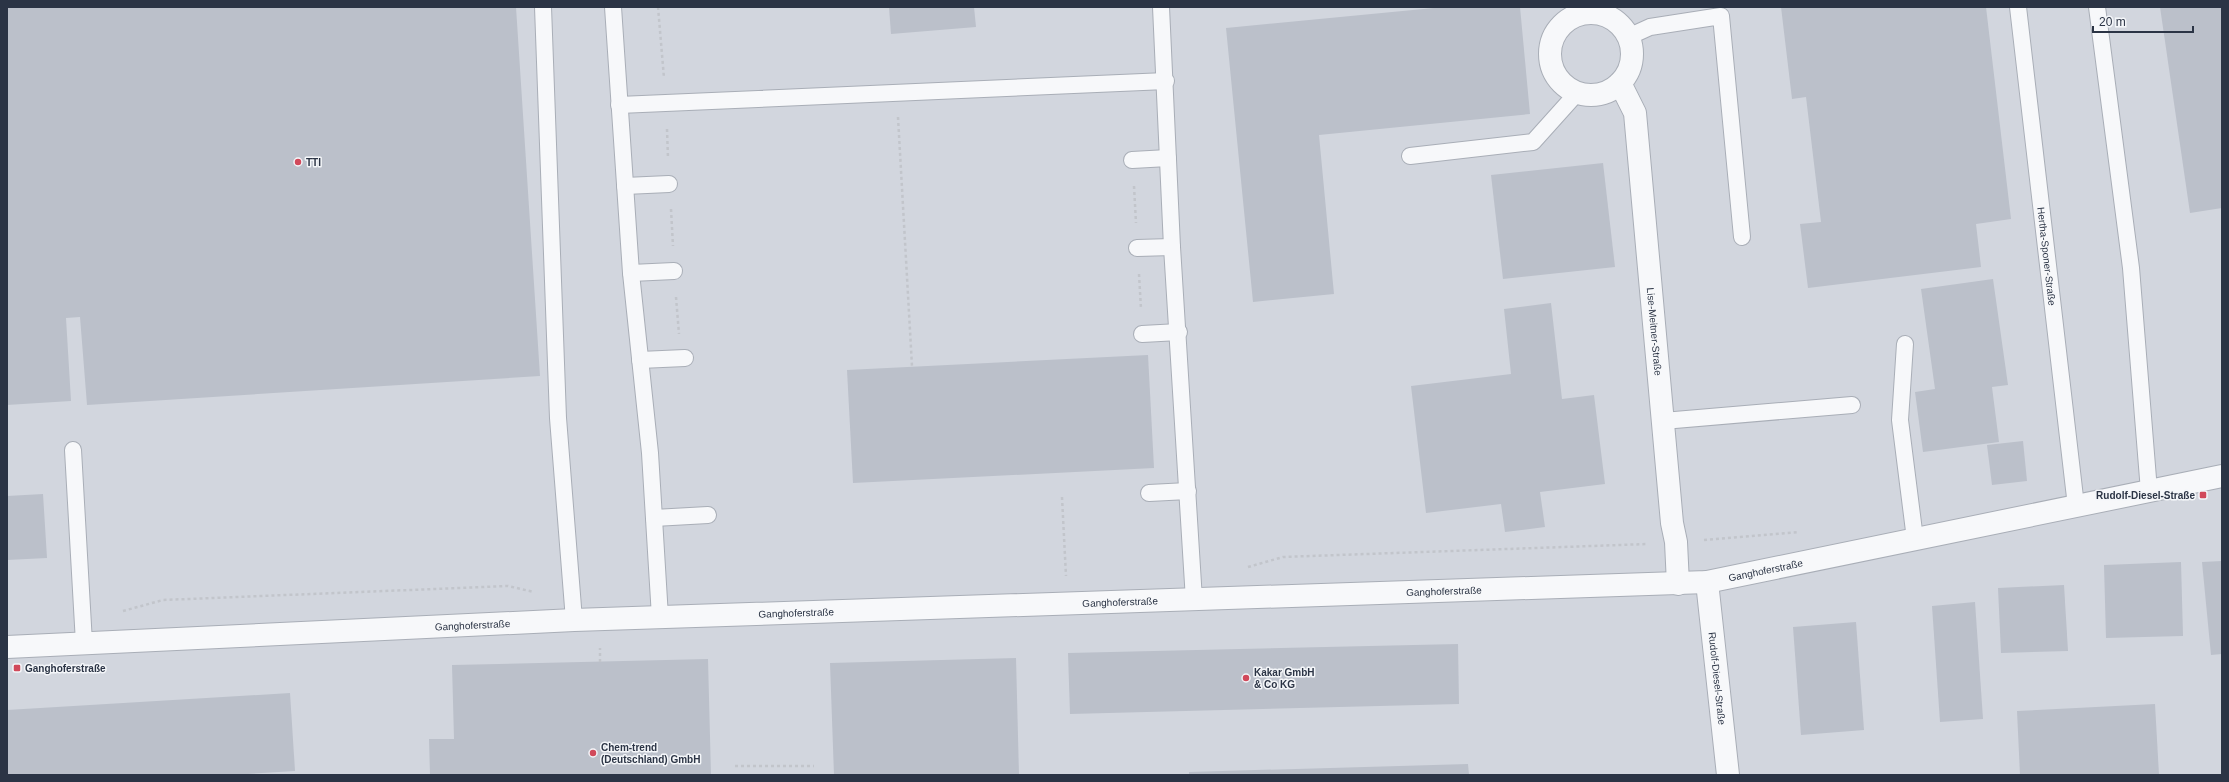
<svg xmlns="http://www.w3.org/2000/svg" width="2229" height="782" font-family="Helvetica,sans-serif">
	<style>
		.built { fill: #d2d6de }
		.building { fill: #bbc0ca }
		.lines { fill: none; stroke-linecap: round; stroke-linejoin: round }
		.service-casing { stroke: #a9aeb7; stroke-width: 18 }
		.minor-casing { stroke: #a9aeb7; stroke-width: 24 }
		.path { stroke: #c2c5cb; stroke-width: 2.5; stroke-dasharray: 3 3; stroke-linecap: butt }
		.service { stroke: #f7f8fa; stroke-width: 16 }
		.minor { stroke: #f7f8fa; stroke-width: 22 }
		.poi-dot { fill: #d1495b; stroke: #f4f6f9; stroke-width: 1.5 }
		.labels { text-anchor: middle; stroke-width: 3; stroke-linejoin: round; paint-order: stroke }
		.poi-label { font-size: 10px; font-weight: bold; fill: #2b3445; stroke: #f4f6f9; text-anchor: start }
		.street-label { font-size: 10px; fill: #2b3445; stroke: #f4f6f9 }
	</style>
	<rect width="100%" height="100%" fill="#e4e7ec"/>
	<rect class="built" x="7" y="7" width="2215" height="768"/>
	<g class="building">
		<polygon points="7,7 516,7 540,376 87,405 80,317 66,318 71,401 7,405"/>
		<polygon points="889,7 974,7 976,27 891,34"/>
		<polygon points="1444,7 1520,7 1530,114 1319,135 1334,294 1253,302 1226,28"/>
		<polygon points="1781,7 1986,7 2011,219 1976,224 1981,267 1808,288 1800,224 1821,222 1806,97 1792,99"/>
		<polygon points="2160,7 2222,7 2222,208 2190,213"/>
		<polygon points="1603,163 1615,267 1503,279 1491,175"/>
		<polygon points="1993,279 2008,385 1992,387 1999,442 1923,452 1915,392 1935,389 1921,289"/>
		<polygon points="1551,303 1562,399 1594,395 1605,484 1540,492 1545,527 1505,532 1501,504 1426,513 1411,386 1511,374 1504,309"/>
		<polygon points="1148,355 1154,468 853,483 847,370"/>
		<polygon points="2023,441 2027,481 1992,485 1987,445"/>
		<polygon points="43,494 47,558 7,560 7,496"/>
		<polygon points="2222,561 2222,654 2211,655 2202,562"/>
		<polygon points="2181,562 2183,636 2106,638 2104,565"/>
		<polygon points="2064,585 2068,651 2001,653 1998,588"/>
		<polygon points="1975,602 1983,719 1940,722 1932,606"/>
		<polygon points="1856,622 1864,730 1801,735 1793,627"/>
		<polygon points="1458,644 1459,704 1070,714 1068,653"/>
		<polygon points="1016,658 1019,775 834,775 830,663"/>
		<polygon points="708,659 711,775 430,775 429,739 454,739 452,665"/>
		<polygon points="290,693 295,771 231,775 7,775 7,710"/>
		<polygon points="2155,704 2159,775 2020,775 2017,711"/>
		<polygon points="1468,764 1469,775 1189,775 1189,772"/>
	</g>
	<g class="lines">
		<defs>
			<g id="service">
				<polyline points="543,7 558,418 574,620"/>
				<polyline points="613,7 631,273 650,453 660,617"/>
				<polyline points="1161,7 1172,247 1194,600"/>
				<polyline points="1583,7 1584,14"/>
				<path id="s1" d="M2018,7L2076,506"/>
				<polyline points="2097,7 2131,268 2149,491"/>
				<polyline points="1628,37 1650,27 1721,16 1742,237"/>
				<polyline points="619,105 1166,81"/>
				<polyline points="1410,156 1533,142 1577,93"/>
				<polyline points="1132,160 1168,158"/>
				<polyline points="625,186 669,184"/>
				<polyline points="1137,248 1172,247"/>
				<polyline points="631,273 674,271"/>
				<polyline points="1142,334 1179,332"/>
				<polyline points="1905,344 1900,420 1915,539"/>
				<polyline points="640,360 685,358"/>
				<polyline points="1663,421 1852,405"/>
				<polyline points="73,450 84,643"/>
				<polyline points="1149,493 1188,491"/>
				<polyline points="654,518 708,515"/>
			</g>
			<g id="minor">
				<circle cx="1591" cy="54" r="41"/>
				<path id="s2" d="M1620,83L1635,113L1672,523L1676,542L1678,584"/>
				<path id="s3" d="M1707,582L1728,775"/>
				<path id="s4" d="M7,647L574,620L1707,582L2222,476"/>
			</g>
		</defs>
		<use href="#service" class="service-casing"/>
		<use href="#minor" class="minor-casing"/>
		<g class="path">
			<polyline points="658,7 664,78"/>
			<polyline points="898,117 912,366"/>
			<polyline points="667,129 668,158"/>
			<polyline points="1134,186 1136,223"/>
			<polyline points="671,209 673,246"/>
			<polyline points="1139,274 1141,309"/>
			<polyline points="676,297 679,334"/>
			<polyline points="1062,497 1066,576"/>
			<polyline points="1704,540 1799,532"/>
			<polyline points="1248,567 1283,557 1647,544"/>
			<polyline points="123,611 163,600 508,586 534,592"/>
			<polyline points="600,662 600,648"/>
			<polyline points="735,766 814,766"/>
		</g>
		<use href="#service" class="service"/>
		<use href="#minor" class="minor"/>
	</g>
	<g class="poi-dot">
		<circle cx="298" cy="162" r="4"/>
		<rect x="2199" y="491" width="8" height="8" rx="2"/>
		<rect x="13" y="664" width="8" height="8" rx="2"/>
		<circle cx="1246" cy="678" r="4"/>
		<circle cx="593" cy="753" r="4"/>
	</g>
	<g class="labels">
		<g class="poi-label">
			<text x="306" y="166">TTI</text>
			<text x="2195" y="499" text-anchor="end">Rudolf-Diesel-Straße</text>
			<text x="25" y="672">Ganghoferstraße</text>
			<text x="1254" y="676">Kakar GmbH<tspan x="1254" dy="12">&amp; Co KG</tspan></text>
			<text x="601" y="751">Chem-trend<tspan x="601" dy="12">(Deutschland) GmbH</tspan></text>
		</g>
		<g class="street-label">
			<text dy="4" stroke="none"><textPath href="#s1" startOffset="251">Hertha-Sponer-Straße</textPath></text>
			<text dy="4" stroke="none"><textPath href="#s2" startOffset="253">Lise-Meitner-Straße</textPath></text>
			<text dy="4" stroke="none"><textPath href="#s4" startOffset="1761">Ganghoferstraße</textPath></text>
			<text dy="4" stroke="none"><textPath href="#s4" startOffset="1438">Ganghoferstraße</textPath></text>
			<text dy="4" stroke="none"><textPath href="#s4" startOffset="1114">Ganghoferstraße</textPath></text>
			<text dy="4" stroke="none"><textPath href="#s4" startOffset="790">Ganghoferstraße</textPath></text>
			<text dy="4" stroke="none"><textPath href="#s4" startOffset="466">Ganghoferstraße</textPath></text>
			<text dy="4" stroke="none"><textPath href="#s3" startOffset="97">Rudolf-Diesel-Straße</textPath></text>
		</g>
	</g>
	<rect width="2229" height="782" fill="none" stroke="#2b3445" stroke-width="16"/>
	<path d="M2093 26v6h100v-6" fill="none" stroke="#2b3445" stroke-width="2"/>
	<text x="2099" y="26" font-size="12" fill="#2b3445" stroke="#f4f6f9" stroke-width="3" paint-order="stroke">20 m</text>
</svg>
